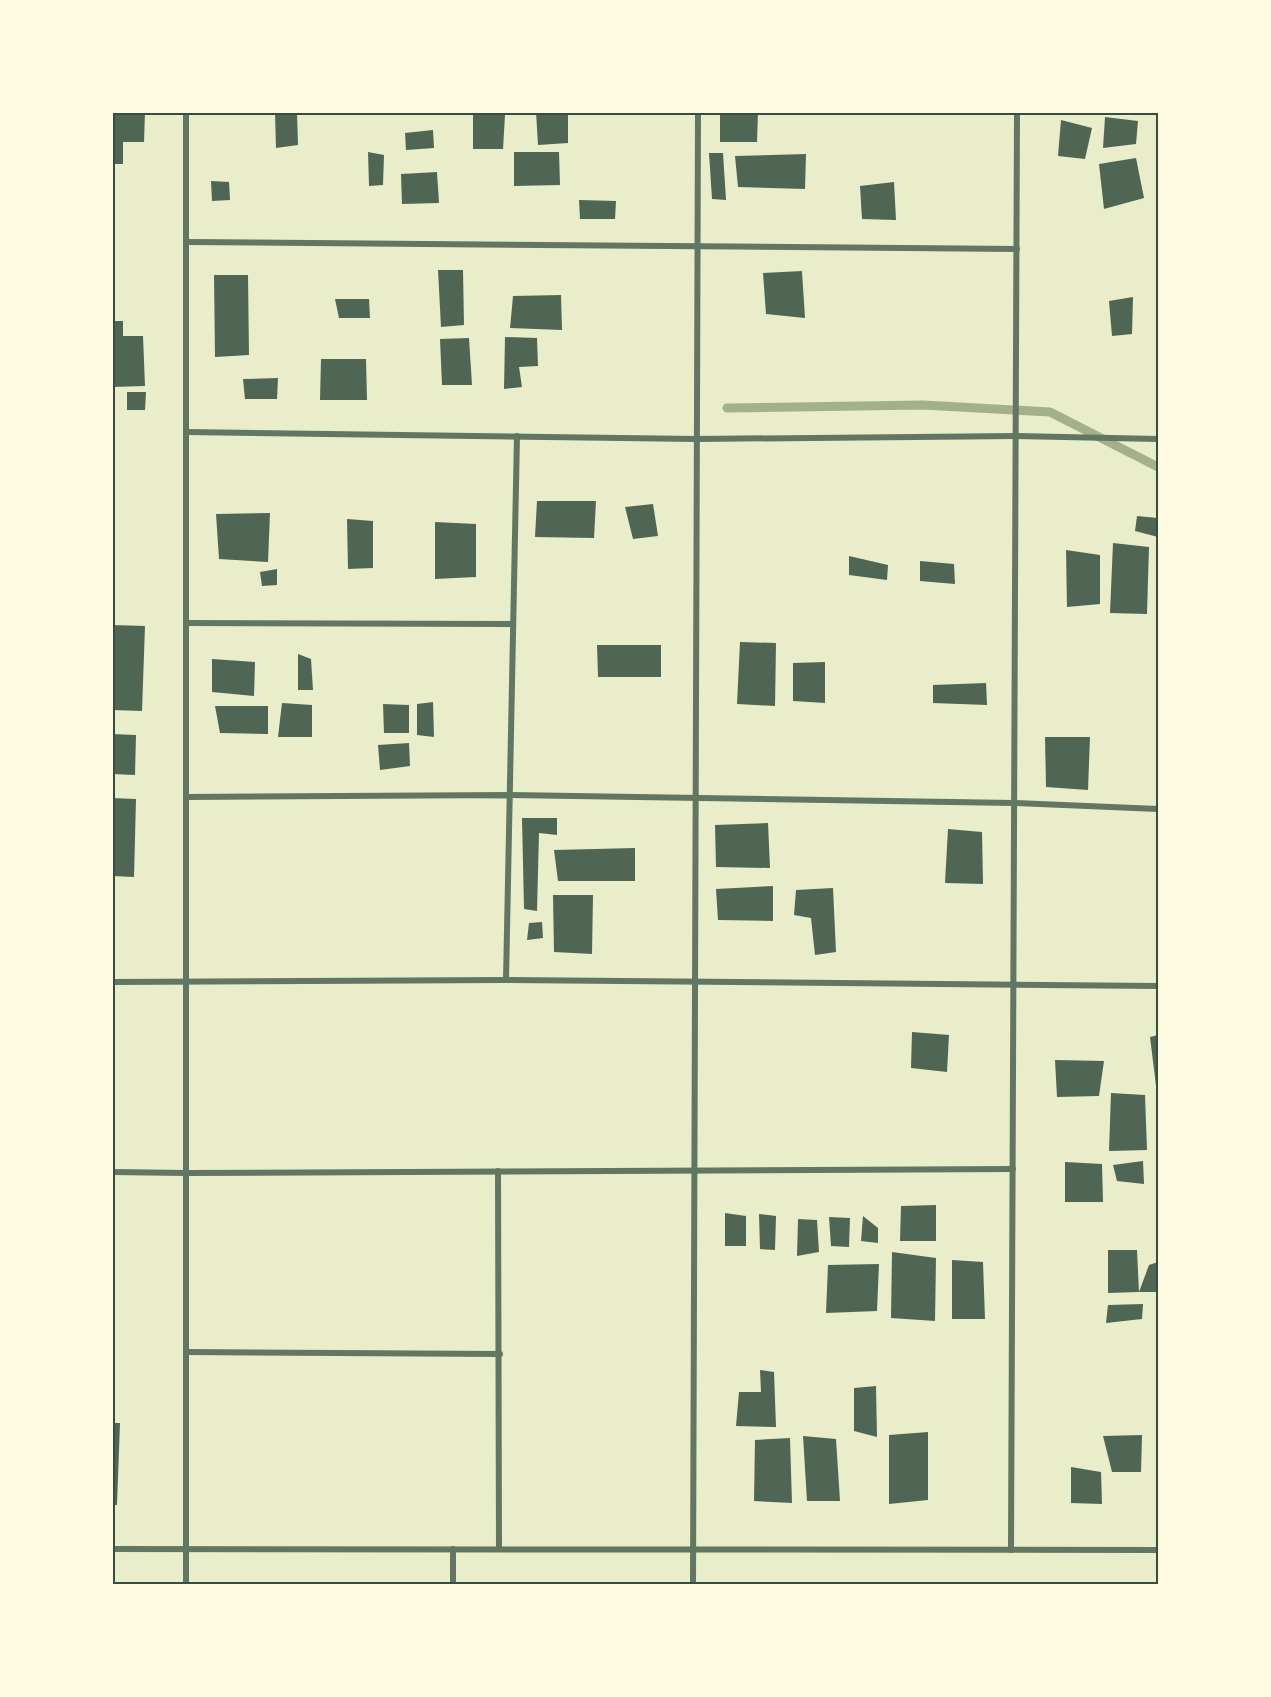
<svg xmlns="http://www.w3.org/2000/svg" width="1271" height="1697" font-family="Raleway,sans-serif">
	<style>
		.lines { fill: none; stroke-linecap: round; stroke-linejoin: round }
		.stream { stroke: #a3b18a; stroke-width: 9 }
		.building { fill: #4f6655 }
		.minor { stroke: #617663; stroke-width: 6 }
		.neatline { fill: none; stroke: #344e41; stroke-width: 2 }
	</style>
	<rect width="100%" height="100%" fill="#e9edc9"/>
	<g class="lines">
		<polyline class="stream" points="727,408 923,405 1050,412 1158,467"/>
	</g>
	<g class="building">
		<polygon points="112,112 145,112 144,142 123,142 123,164 112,164"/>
		<polygon points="275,112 297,112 298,145 276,148"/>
		<polygon points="536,112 568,112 568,143 538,145"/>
		<polygon points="720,112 758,112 757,142 720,142"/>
		<polygon points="473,114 505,115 503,149 473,149"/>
		<polygon points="1105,117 1138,121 1136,144 1103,148"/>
		<polygon points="1061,120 1092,128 1085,159 1058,156"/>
		<polygon points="433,130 434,148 406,150 405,133"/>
		<polygon points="368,152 384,155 383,185 369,186"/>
		<polygon points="514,152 559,152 560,185 514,186"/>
		<polygon points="709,153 723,153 726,200 712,199"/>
		<polygon points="806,154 805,189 738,187 735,156"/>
		<polygon points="1136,158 1144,198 1104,209 1099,164"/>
		<polygon points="437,172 439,203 402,204 401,174"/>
		<polygon points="211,181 229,182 230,200 212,201"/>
		<polygon points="894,182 896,220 862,219 860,186"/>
		<polygon points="579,200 616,201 615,219 580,219"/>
		<polygon points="438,270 463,270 464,325 441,327"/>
		<polygon points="802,271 805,318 766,314 763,273"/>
		<polygon points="214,275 248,275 249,355 215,357"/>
		<polygon points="561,295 562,330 510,328 513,296"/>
		<polygon points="1133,297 1132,334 1112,336 1109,301"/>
		<polygon points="335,299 369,299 370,318 339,318"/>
		<polygon points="112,321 123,321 123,336 143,336 145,386 112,387"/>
		<polygon points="505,337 537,338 538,366 519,367 522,387 504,389"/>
		<polygon points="469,338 472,385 442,385 440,339"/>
		<polygon points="321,359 366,359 367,400 320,400"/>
		<polygon points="278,378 277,399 245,399 243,379"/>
		<polygon points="127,392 146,392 145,410 127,410"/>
		<polygon points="537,501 596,501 594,538 535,537"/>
		<polygon points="653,504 658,536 633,539 625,507"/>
		<polygon points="270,513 268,562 219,559 216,514"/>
		<polygon points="1137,516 1158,518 1158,537 1135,531"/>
		<polygon points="347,519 373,521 373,568 348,569"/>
		<polygon points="435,522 476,524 476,577 435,579"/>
		<polygon points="1113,543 1149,547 1147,614 1110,613"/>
		<polygon points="1066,550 1100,555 1100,604 1067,607"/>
		<polygon points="849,556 888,565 887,580 849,575"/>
		<polygon points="920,561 954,564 955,584 920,581"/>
		<polygon points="277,569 277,585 262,586 260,572"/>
		<polygon points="112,625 145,626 142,711 112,710"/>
		<polygon points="740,642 776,643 775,706 737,704"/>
		<polygon points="597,645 661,645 661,677 598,677"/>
		<polygon points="298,654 311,659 313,690 298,690"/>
		<polygon points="212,659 255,662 254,696 212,692"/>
		<polygon points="825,662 825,703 793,701 793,663"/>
		<polygon points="986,683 987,705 933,703 933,685"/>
		<polygon points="433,702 434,737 417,735 417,704"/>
		<polygon points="282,703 312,705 312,737 278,737"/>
		<polygon points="383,704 409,705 409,733 384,733"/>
		<polygon points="215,706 268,706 268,734 220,733"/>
		<polygon points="112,734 136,735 135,775 112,774"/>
		<polygon points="1045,737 1090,737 1088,790 1046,787"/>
		<polygon points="409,743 410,766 380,770 378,745"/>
		<polygon points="112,798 136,799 134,877 112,876"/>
		<polygon points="522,818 557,818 557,835 539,833 537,911 524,909"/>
		<polygon points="768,823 770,868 716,867 715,825"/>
		<polygon points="948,829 982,832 983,884 945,883"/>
		<polygon points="635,848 635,881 558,881 554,850"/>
		<polygon points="773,886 773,921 718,920 716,889"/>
		<polygon points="833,888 836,952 815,955 811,918 794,915 796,890"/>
		<polygon points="553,895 593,895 592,954 554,952"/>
		<polygon points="542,922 543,938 527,940 529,923"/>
		<polygon points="912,1032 949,1035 947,1072 911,1068"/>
		<polygon points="1158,1035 1158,1094 1157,1094 1150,1037"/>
		<polygon points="1055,1060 1104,1061 1099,1096 1057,1097"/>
		<polygon points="1111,1093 1145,1095 1147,1150 1109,1151"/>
		<polygon points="1143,1161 1144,1184 1117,1181 1113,1165"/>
		<polygon points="1065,1162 1102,1164 1103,1202 1065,1202"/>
		<polygon points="936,1205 936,1241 900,1241 901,1206"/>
		<polygon points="725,1213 746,1216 746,1246 725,1246"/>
		<polygon points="759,1214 776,1216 775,1250 760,1249"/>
		<polygon points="863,1216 878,1228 878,1243 861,1241"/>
		<polygon points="829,1217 850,1218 849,1247 831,1246"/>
		<polygon points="798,1219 817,1220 819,1252 797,1256"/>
		<polygon points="1108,1250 1137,1250 1139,1292 1108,1293"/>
		<polygon points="892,1252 936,1258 935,1321 891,1318"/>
		<polygon points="952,1260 983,1262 985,1319 952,1319"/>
		<polygon points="1158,1262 1158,1292 1139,1292 1149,1265"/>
		<polygon points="879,1264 877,1311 826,1313 828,1265"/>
		<polygon points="1143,1304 1142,1319 1106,1323 1108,1305"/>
		<polygon points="760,1370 774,1372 776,1427 736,1426 739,1392 761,1392"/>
		<polygon points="876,1386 877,1437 854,1431 854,1388"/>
		<polygon points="112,1423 120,1423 117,1505 112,1505"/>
		<polygon points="928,1432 928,1500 889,1504 889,1435"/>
		<polygon points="1142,1435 1141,1472 1112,1472 1103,1436"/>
		<polygon points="803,1436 836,1439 840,1501 807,1501"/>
		<polygon points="790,1438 792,1503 754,1501 755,1440"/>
		<polygon points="1071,1467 1101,1472 1102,1504 1071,1503"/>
	</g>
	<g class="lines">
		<g class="minor">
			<polyline points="186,112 186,1584"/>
			<polyline points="186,242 1017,249"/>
			<polyline points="186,432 696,439 1016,436 1158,439"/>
			<polyline points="186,623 513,624"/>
			<polyline points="186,797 510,795 1014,803 1158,809"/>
			<polyline points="506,980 517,436"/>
			<polyline points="112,982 506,980 1158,986"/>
			<polyline points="498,1171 499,1549"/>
			<polyline points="112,1172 186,1173 1013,1169"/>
			<polyline points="186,1352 500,1354"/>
			<polyline points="112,1549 1158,1550"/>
			<polyline points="1011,1550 1017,112"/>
			<polyline points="453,1584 453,1549"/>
			<polyline points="693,1584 698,112"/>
		</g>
	</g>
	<rect width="1271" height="1697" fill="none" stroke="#fefae0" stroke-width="228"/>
	<rect x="114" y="114" width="1043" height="1469" class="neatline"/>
</svg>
